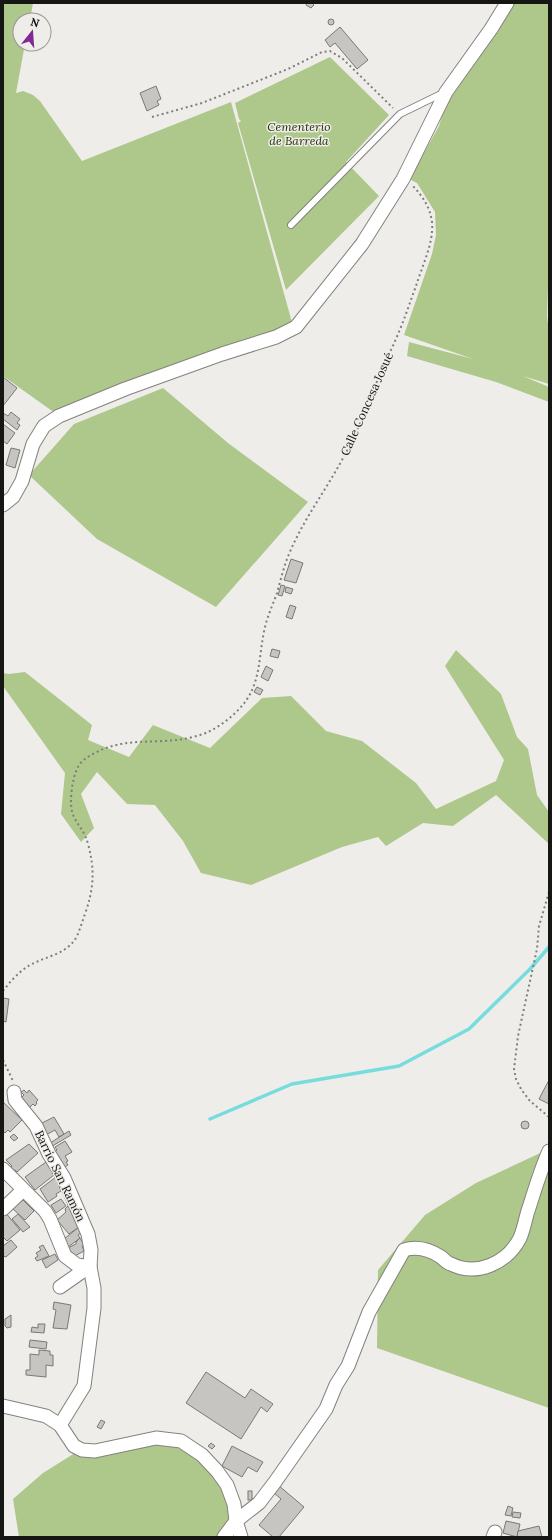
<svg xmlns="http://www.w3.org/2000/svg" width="552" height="1540" font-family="Lora,serif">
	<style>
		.green { fill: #aec78a }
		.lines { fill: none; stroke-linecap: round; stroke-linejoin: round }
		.stream { stroke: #76dcdd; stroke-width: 3.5 }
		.building { fill: #c7c5c1; stroke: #7b7875 }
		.service-casing { stroke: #84827e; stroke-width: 8 }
		.minor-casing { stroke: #84827e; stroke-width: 15 }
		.path { stroke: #7f7e7b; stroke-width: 2; stroke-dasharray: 2 3; stroke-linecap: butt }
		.service { stroke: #fff; stroke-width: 6 }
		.minor { stroke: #fff; stroke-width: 13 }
		.labels { text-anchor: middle; stroke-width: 3; stroke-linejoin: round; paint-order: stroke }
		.park-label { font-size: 12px; font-style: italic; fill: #233200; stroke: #efedea }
		.street-label { font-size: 12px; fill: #161614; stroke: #efedea }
	</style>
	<rect width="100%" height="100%" fill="#efedea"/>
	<g class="green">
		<polygon points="3,3 33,3 30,20 20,20 20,44 25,44 16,93 23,91 33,95 40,101 82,161 231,102 293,326 55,413 3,376"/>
		<polygon points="513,3 549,3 549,260 547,316 549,333 549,384 523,376 549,387 549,402 496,382 407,356 409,342 473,359 404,335 432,254 436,235 435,212 417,183 411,180 412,174 439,126 445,106 495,35"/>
		<polygon points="330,57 389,115 346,162 379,196 286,290 238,123 241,121 239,119 235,103"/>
		<polygon points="163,388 228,443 308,502 216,607 97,539 29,475 74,424"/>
		<polygon points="456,650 501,694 517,737 528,749 537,795 549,812 549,844 496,795 453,826 423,823 386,846 378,837 342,847 251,885 201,873 183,841 155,805 127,804 97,772 81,794 94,828 81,842 61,814 65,773 3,686 3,673 9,674 25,672 92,725 88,740 129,757 153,725 210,748 262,698 291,696 326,731 362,741 416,783 436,809 496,781 504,760 445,666"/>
		<polygon points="549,1149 549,1408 377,1348 378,1270 425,1215 476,1183"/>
		<polygon points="159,1443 176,1445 203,1463 223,1488 231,1515 228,1527 220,1537 19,1537 13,1499 43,1473 75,1453"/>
	</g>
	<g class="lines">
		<polyline class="stream" points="210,1119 292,1084 399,1066 469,1029 530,969 549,947"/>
	</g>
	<g class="building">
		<polygon points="307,3 312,3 314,5 311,8 306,5"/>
		<circle cx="331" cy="22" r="3"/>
		<polygon points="340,27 368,60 357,69 335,43 330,47 325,40"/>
		<polygon points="156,86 161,99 157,101 159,105 147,111 140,93"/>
		<polygon points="3,377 17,388 3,406"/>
		<polygon points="11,412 20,419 17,423 20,425 17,430 3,419 3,413 8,416"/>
		<polygon points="3,424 15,433 7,444 3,441"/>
		<polygon points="11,448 20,450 15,468 6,465"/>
		<polygon points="291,559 303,563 296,583 284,580"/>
		<polygon points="281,585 285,586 282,596 278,595"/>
		<polygon points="286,587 293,589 291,594 285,592"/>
		<polygon points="290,605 296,607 292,619 286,617"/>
		<polygon points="272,649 280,651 278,658 270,656"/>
		<polygon points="266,666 273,670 268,681 261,677"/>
		<polygon points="257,687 263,690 260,695 254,692"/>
		<polygon points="3,998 9,999 6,1022 3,1021"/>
		<polygon points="549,1080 549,1104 539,1099"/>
		<polygon points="24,1090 27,1093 29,1090 38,1100 36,1102 37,1103 35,1106 33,1104 27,1110 18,1101 24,1095 21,1092"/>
		<polygon points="3,1102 22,1120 10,1132 8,1130 5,1133 3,1131"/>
		<polygon points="54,1117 64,1134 59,1137 55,1130 44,1136 38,1125"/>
		<circle cx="525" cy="1125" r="4"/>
		<polygon points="69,1131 71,1135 49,1148 47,1145"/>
		<polygon points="14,1134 18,1138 14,1141 10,1137"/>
		<polygon points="65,1141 72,1152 65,1156 68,1161 66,1162 68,1165 61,1169 53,1153 57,1150 55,1147"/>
		<polygon points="29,1144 38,1153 17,1172 15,1170 13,1171 10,1168 12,1166 6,1160"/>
		<polygon points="46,1162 54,1175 35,1190 25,1177"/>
		<polygon points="56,1177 61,1191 56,1194 57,1196 48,1202 40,1189"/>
		<polygon points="61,1199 66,1206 56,1213 51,1205"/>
		<polygon points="23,1200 34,1211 25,1220 12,1208"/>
		<polygon points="68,1206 79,1227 69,1234 57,1220 66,1212 65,1209"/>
		<polygon points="5,1212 20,1230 7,1241 3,1237 3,1214"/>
		<polygon points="18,1214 30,1227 23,1232 12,1219"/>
		<polygon points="79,1227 82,1232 78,1235 80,1238 67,1248 64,1239"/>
		<polygon points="80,1238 84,1245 82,1246 84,1251 73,1257 68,1248 76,1244 76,1242"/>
		<polygon points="11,1240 17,1247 6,1257 3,1256 3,1246"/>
		<polygon points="43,1245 49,1256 37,1261 35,1258 38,1256 36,1253 41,1250 39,1247"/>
		<polygon points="55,1254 58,1260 46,1268 42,1260"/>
		<polygon points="54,1302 71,1305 67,1329 53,1328 56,1310 53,1309"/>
		<polygon points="11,1315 11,1327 7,1328 5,1326 5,1319"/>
		<polygon points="38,1324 45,1324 44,1333 31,1332 32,1327 38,1328"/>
		<polygon points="30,1340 47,1342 46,1349 29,1347"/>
		<polygon points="39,1350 50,1351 50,1355 53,1355 53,1366 46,1365 46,1377 26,1375 26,1370 30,1370 30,1354 39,1355"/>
		<polygon points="206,1372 245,1398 251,1389 273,1404 267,1412 261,1407 241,1439 186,1403"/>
		<polygon points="101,1420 105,1422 101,1429 97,1427"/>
		<polygon points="211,1443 215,1446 212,1449 208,1446"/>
		<polygon points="232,1446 263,1462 257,1472 248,1467 242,1477 222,1466"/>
		<polygon points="278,1485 304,1507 279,1537 273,1537 259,1525 281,1499 272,1491"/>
		<rect x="248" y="1491" width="4" height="9"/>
		<polygon points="508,1506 513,1508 511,1516 505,1515"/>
		<polygon points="513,1512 521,1513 520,1518 512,1517"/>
		<polygon points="506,1521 520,1524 517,1537 503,1533"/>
		<polygon points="539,1526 542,1537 517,1537 518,1531"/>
	</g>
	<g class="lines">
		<defs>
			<polyline id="service" points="291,225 400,114 443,93"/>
			<g id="minor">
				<polyline points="3,505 13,497 22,481 33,444 44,426 59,416 125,389 222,354 276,337 296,327 362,244 403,179 446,92 491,29 507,3"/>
				<polyline points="14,1092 15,1100 36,1126 49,1154 64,1178 88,1234 91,1250 90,1267 94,1288 94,1308 84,1386 60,1425"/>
				<polyline points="3,1169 45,1211 50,1219 65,1256 77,1265 90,1267"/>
				<polyline points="3,1209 23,1190"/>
				<polyline points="60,1287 80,1273 84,1266"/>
				<polyline points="3,1406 46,1416 60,1425 74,1446 82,1450 95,1451 156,1438 181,1441 202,1455 217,1471 227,1485 234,1504 236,1521 241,1537"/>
				<path d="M224,1537L236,1521L259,1503L275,1482L326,1409L336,1385L348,1366L369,1312L404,1250C417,1246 429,1249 441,1257C444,1259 447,1263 451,1264C477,1277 507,1263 520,1238C523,1231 525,1222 527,1214C534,1193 540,1171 549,1151"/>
				<polyline points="493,1537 495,1532"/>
			</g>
		</defs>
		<use href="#service" class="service-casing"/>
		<use href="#minor" class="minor-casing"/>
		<g class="path">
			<polyline points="152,117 202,103 288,69 322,52 330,51 342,58 393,108"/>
			<polyline points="549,892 539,926 537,949 518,1036 514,1069 516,1079 521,1089 530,1101 549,1117"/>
			<path d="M3,991C9,983 16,975 24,969C41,956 64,957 76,938C80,930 82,922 85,914C94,888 95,870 88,844C85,832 79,827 74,817C68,806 72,778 78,767C81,761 87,757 93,754C127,735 157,746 193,737C211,733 227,722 240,708C262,685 258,656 265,627C268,615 273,604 277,593C280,582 283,570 287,559C301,523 324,493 342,460C358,432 369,402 381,371C386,359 393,347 398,334C405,318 410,302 416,286C422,266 434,243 432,222C430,207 423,197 413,186"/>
			<polyline points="3,1060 13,1081"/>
		</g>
		<use href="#service" class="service"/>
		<use href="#minor" class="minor"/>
	</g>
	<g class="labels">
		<g class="park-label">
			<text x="299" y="131">Cementerio<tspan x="299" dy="14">de Barreda</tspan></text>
		</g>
		<g class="street-label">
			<text transform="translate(367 404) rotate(-66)" y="4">Calle Concesa Josué</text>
			<text transform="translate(60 1176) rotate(64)" y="4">Barrio San Ramón</text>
		</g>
	</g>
	<rect width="552" height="1540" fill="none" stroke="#161614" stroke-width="8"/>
	<g transform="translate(32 32) rotate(17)"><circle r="19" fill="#efedea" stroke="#989794"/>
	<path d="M0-3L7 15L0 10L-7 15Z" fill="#822894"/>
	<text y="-6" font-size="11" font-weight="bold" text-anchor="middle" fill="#161614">N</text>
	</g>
</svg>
